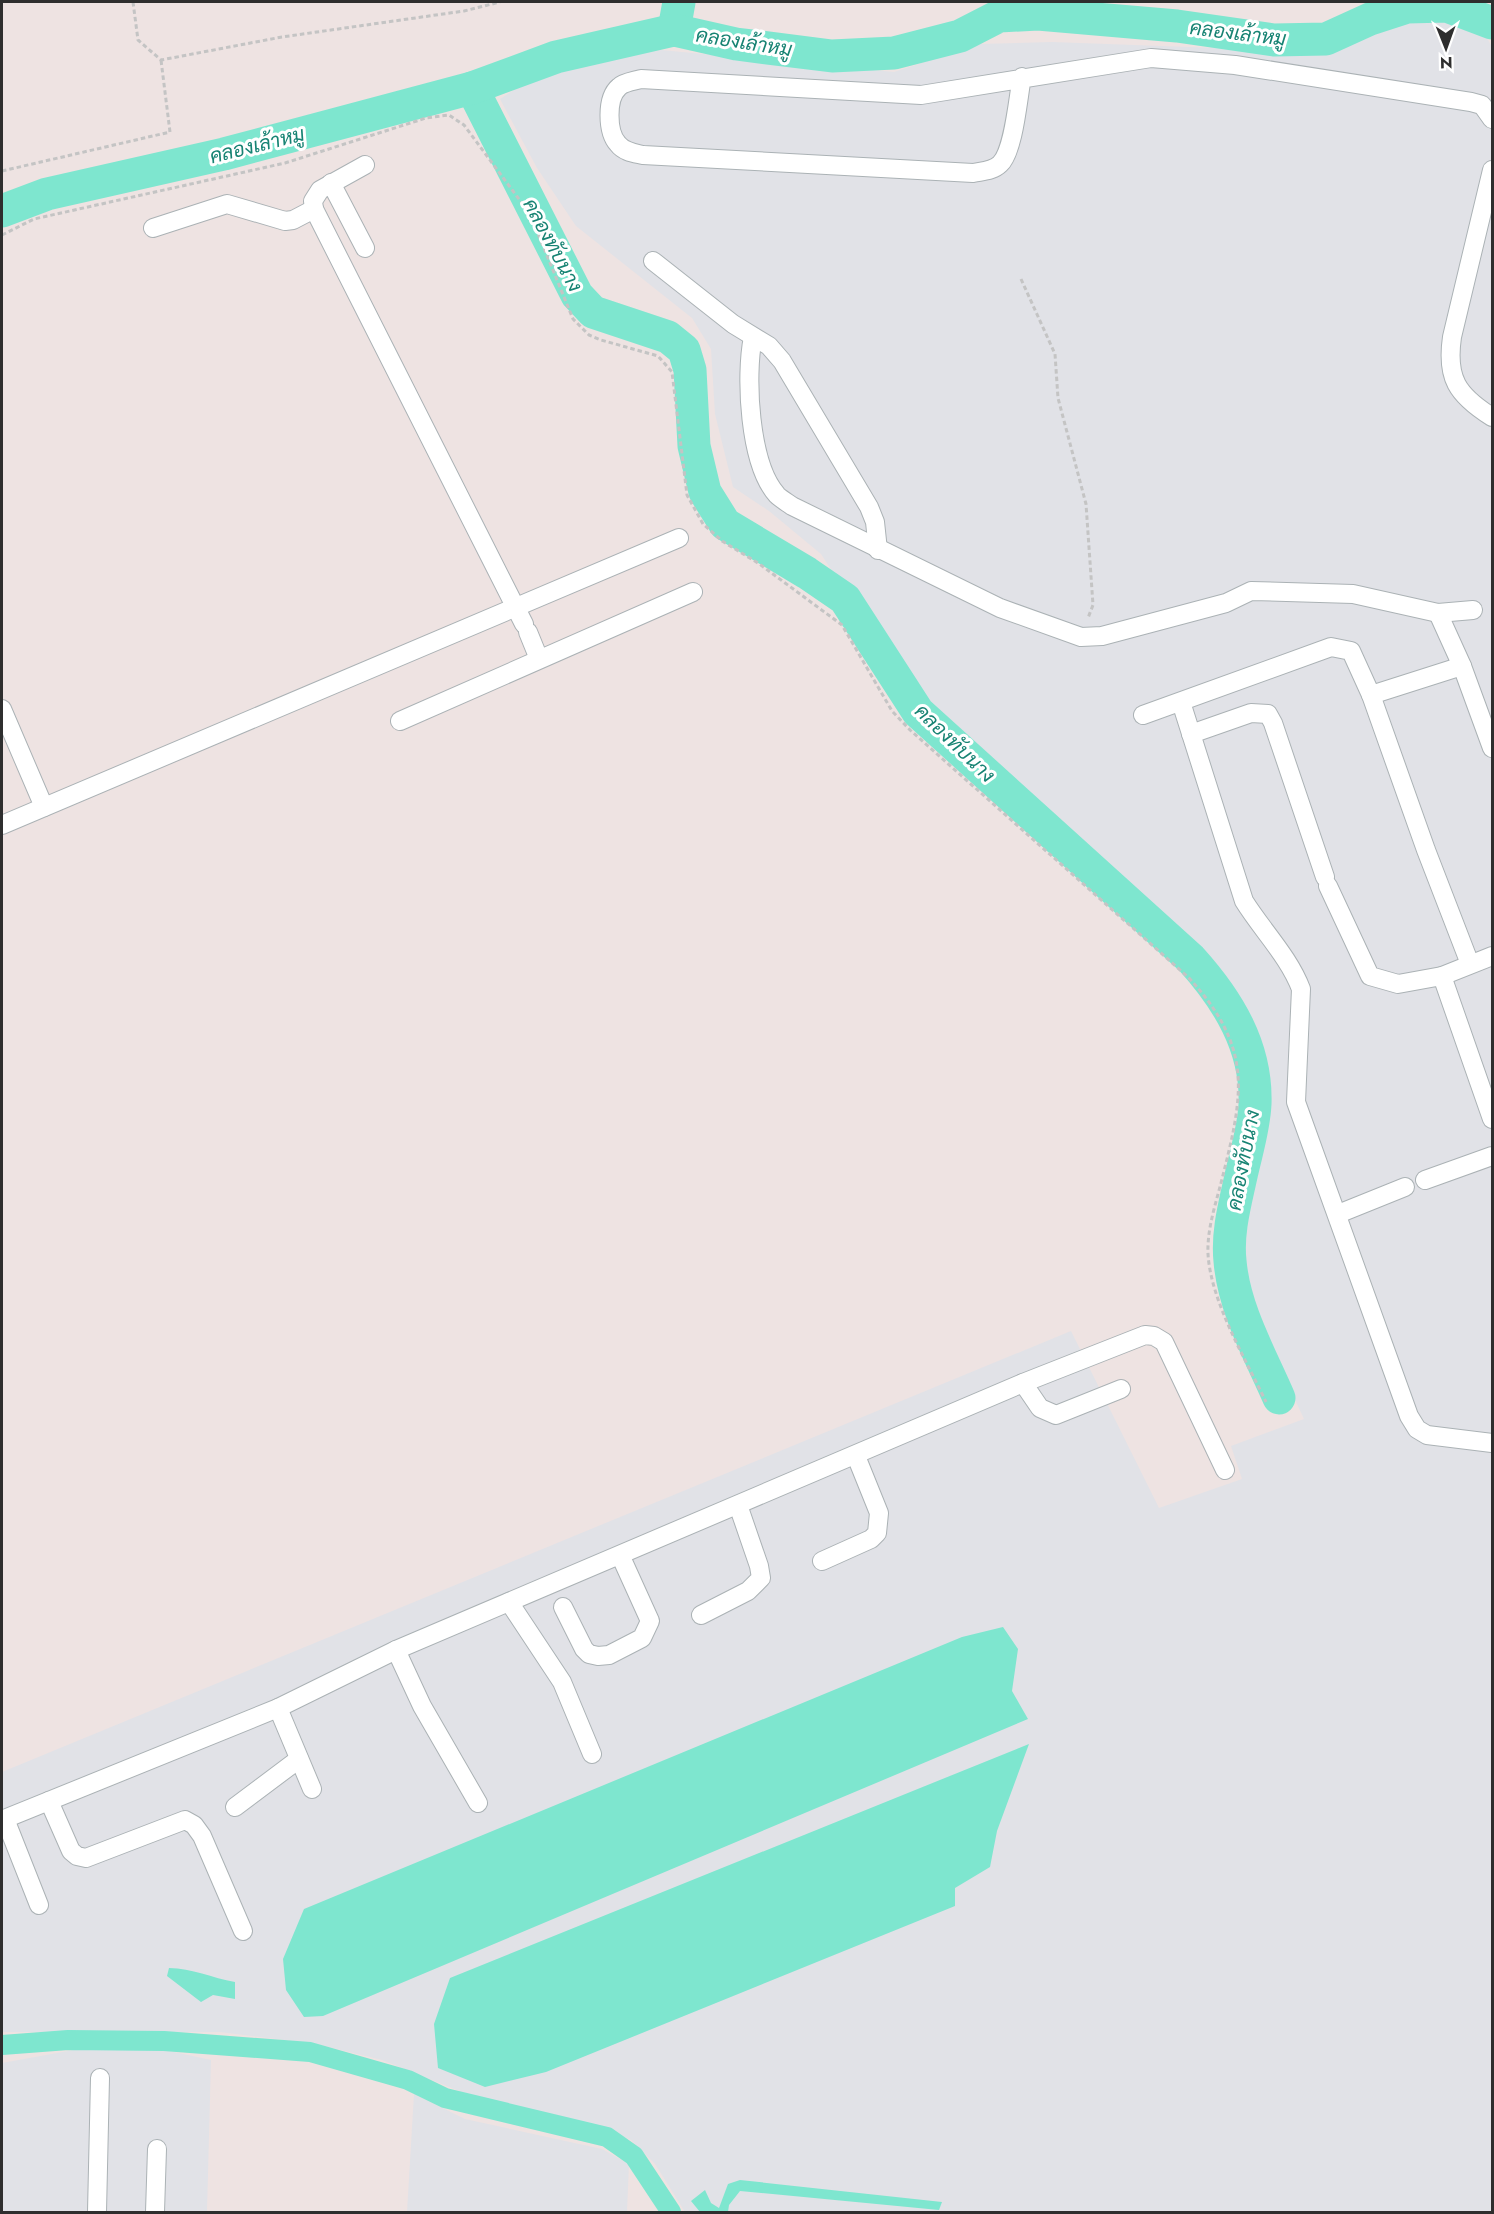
<svg xmlns="http://www.w3.org/2000/svg" width="1494" height="2214" font-family="Jost,Sarabun,sans-serif">
	<style>
		.industrial { fill: #e1e2e7 }
		.water { fill: #7ee6cf }
		.lines { fill: none; stroke-linecap: round; stroke-linejoin: round }
		.canal { stroke: #7ee6cf; stroke-width: 20 }
		.river { stroke: #7ee6cf; stroke-width: 33 }
		.minor-casing { stroke: #abb2b5; stroke-width: 20 }
		.path { stroke: #c4c4c4; stroke-width: 3; stroke-dasharray: 4.5 3; stroke-linecap: butt }
		.minor { stroke: #fff; stroke-width: 18 }
		.labels { text-anchor: middle; stroke-width: 6; stroke-linejoin: round; paint-order: stroke }
		.water-label { font-size: 20px; font-style: italic; fill: #178373; stroke: #fff }
	</style>
	<rect width="100%" height="100%" fill="#eee3e2"/>
	<g class="industrial">
		<polygon points="1404,18 1447,18 1487,38 1492,47 1492,2212 685,2212 655,2164 631,2140 594,2124 499,2107 382,2060 316,2044 220,2032 2,2032 2,1772 1071,1331 1159,1508 1242,1479 1231,1446 1304,1419 1244,1290 1239,1261 1260,1077 1253,1037 1069,833 902,680 821,554 769,511 733,487 715,414 711,349 692,318 576,226 537,168 500,99 547,68 661,50 894,72 980,44 1052,42 1296,51"/>
		<polygon points="123,2041 211,2060 207,2212 2,2212 2,2063"/>
		<polygon points="414,2094 465,2119 602,2149 629,2164 627,2212 407,2212"/>
	</g>
	<g class="water">
		<polygon points="1003,1627 1018,1649 1012,1691 1028,1719 323,2016 304,2017 286,1990 283,1959 304,1909 962,1637"/>
		<polygon points="1029,1744 997,1831 990,1867 955,1888 955,1906 546,2072 485,2087 438,2068 434,2024 450,1978"/>
		<path d="M169,1968C192,1968 212,1978 235,1982V1999L213,1995L201,2002L167,1976Z"/>
		<polygon points="740,2180 942,2202 939,2210 740,2191 729,2205 728,2212 700,2212 691,2201 705,2190 711,2203 719,2208 728,2184"/>
	</g>
	<g class="lines">
		<polyline class="canal" points="2,2045 68,2040 164,2041 310,2052 408,2080 445,2098 607,2137 634,2156 671,2212"/>
		<g class="river">
			<polyline points="674,30 679,2"/>
			<path d="M472,88L577,295L593,312L668,337L684,350L690,370L694,446L705,492L725,524L807,573L845,599L918,712L1191,959C1228,1000 1257,1047 1255,1104C1254,1128 1246,1153 1241,1176C1235,1204 1227,1232 1230,1261C1234,1309 1260,1354 1279,1398"/>
			<polyline points="2,211 47,194 224,154 472,88 556,57 674,30 736,44 832,56 894,53 960,36 999,16 1038,14 1177,26 1274,40 1326,39 1370,19 1407,7 1447,6 1492,23"/>
		</g>
		<defs>
			<g id="minor">
				<path d="M1022,77C1018,97 1014,151 1000,164C993,171 982,171 973,173L643,155C634,153 624,152 618,144C607,132 606,98 619,87C624,82 635,81 641,79L921,95L1151,58L1235,65L1471,102L1482,105L1492,119"/>
				<polyline points="365,165 320,190 313,201 314,209 524,624"/>
				<path d="M1492,170L1452,337C1446,378 1457,395 1492,417"/>
				<polyline points="331,183 365,248"/>
				<polyline points="153,228 227,204 285,221 293,220 314,209"/>
				<polyline points="653,261 733,324 769,346 782,361 869,507 875,522 878,550"/>
				<path d="M753,337C745,376 749,464 777,495C781,499 788,503 792,506L1000,608L1081,637L1102,636L1226,603L1251,591L1353,594L1438,613L1473,610"/>
				<polyline points="1438,613 1462,666 1492,748"/>
				<polyline points="528,632 539,659"/>
				<polyline points="1462,666 1371,695 1426,850 1470,964"/>
				<path d="M1181,702L1244,901C1262,930 1289,957 1301,989L1296,1102L1409,1416L1417,1429L1427,1435L1492,1443"/>
				<polyline points="2,709 44,807"/>
				<polyline points="1143,715 1331,647 1351,651 1371,695"/>
				<polyline points="400,721 693,592"/>
				<polyline points="1191,734 1251,713 1268,714 1273,723 1325,877"/>
				<polyline points="2,825 679,538"/>
				<polyline points="1328,886 1370,976 1398,984 1442,976 1492,1119"/>
				<polyline points="1442,976 1492,956"/>
				<polyline points="1425,1180 1492,1156"/>
				<polyline points="1338,1214 1405,1187"/>
				<polyline points="1023,1383 1040,1408 1056,1415 1121,1389"/>
				<polyline points="822,1561 871,1539 877,1533 879,1513 856,1456"/>
				<polyline points="509,1602 562,1682 592,1754"/>
				<polyline points="563,1607 584,1649 589,1654 598,1656 609,1655 642,1638 650,1621 621,1557"/>
				<polyline points="701,1615 748,1591 761,1578 759,1566 738,1505"/>
				<polyline points="396,1650 422,1706 478,1803"/>
				<polyline points="278,1708 312,1789"/>
				<polyline points="49,1801 71,1851 77,1856 86,1858 185,1820 194,1825 202,1836 243,1931"/>
				<polyline points="235,1807 299,1759"/>
				<polyline points="5,1819 39,1905"/>
				<polyline points="2,1820 278,1708 396,1650 1023,1383 1145,1335 1154,1336 1164,1342 1225,1470"/>
				<polyline points="97,2212 100,2078"/>
				<polyline points="155,2212 157,2149"/>
			</g>
		</defs>
		<use href="#minor" class="minor-casing"/>
		<g class="path">
			<polyline points="133,2 138,40 161,60 282,37 464,11 500,2"/>
			<polyline points="2,171 170,132 161,60"/>
			<path d="M2,235L34,219L285,163L426,118L449,115L464,125L530,214L573,319L589,335L601,340L658,356L672,372L687,495L703,524L722,541L758,563L842,625L892,711L910,730L1188,977C1255,1049 1243,1096 1221,1183C1215,1206 1207,1230 1208,1254C1211,1302 1245,1358 1266,1402"/>
			<polyline points="1021,279 1055,354 1058,398 1086,504 1093,605 1088,618"/>
		</g>
		<use href="#minor" class="minor"/>
	</g>
	<g class="labels">
		<g class="water-label">
			<text transform="translate(1238 33) rotate(7)" y="7">คลองเล้าหมู</text>
			<text transform="translate(744 42) rotate(9)" y="7">คลองเล้าหมู</text>
			<text transform="translate(257 145) rotate(-14)" y="7">คลองเล้าหมู</text>
			<text transform="translate(553 245) rotate(62)" y="7">คลองทับนาง</text>
			<text transform="translate(955 743) rotate(44)" y="7">คลองทับนาง</text>
			<text transform="translate(1243 1160) rotate(-79)" y="7">คลองทับนาง</text>
		</g>
	</g>
	<rect width="1494" height="2214" fill="none" stroke="#2e2e2e" stroke-width="6"/>
	<g transform="translate(1446 48) rotate(179)" stroke="#ffffff" stroke-width="4.5" paint-order="stroke">
	<path d="M0-4.5L10 22L0 15L-10 22Z" fill="#2e2e2e"/>
	<text y="-9" font-size="16" font-weight="bold" text-anchor="middle" fill="#2e2e2e">N</text>
	</g>
</svg>
